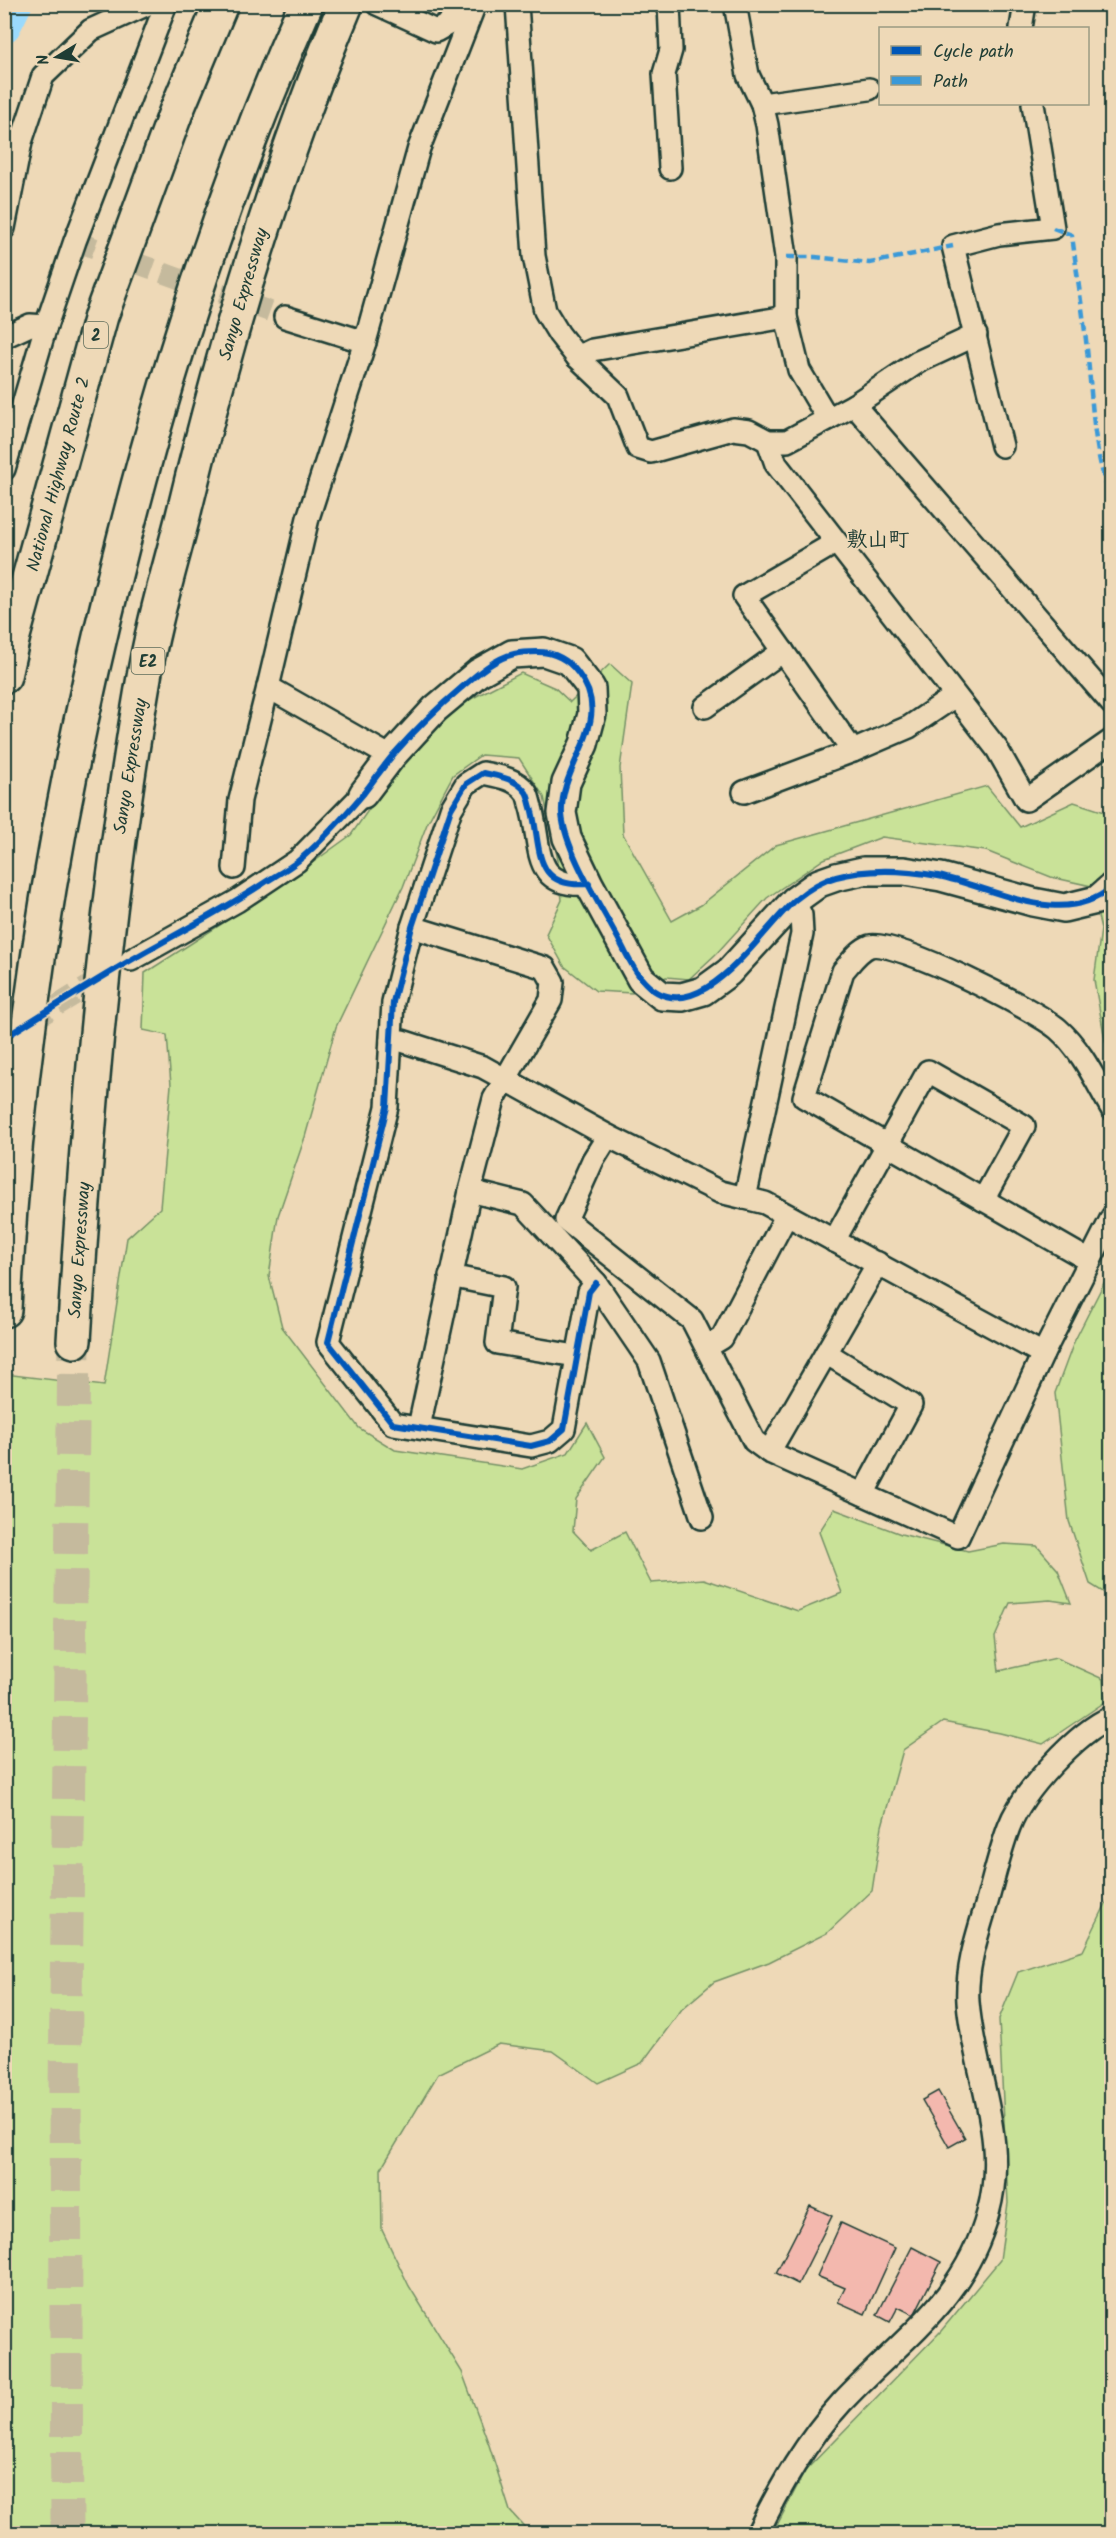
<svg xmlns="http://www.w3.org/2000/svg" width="1116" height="2538" font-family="Kalam,'Klee One',sans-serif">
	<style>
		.green { fill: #c9e298; stroke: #749066; stroke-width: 1.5 }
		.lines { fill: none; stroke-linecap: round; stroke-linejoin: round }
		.river { stroke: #9adafc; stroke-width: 34 }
		.building { fill: #f3b8ae; stroke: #1f3d34; stroke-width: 1.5 }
		.minor-tunnel { stroke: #c5ba9d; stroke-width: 21; stroke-dasharray: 21 10; stroke-linecap: butt }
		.motorway-tunnel { stroke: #c5ba9d; stroke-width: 33; stroke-dasharray: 33 16; stroke-linecap: butt }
		.minor-casing { stroke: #1f3d34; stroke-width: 26 }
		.tertiary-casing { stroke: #1f3d34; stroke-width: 32 }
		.trunk-casing { stroke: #1f3d34; stroke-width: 38 }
		.motorway-casing { stroke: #1f3d34; stroke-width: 38 }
		.minor { stroke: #eed9b7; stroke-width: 21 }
		.tertiary { stroke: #eed9b7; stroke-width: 27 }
		.trunk { stroke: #eed9b7; stroke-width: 33 }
		.motorway { stroke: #eed9b7; stroke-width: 33 }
		.quiet { stroke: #3a99d8; stroke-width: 4.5; stroke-dasharray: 9 4.5; stroke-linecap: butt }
		.cycleway-casing { stroke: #eed9b7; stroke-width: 10 }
		.cycleway { stroke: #0057b8; stroke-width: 6 }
		.labels { text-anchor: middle; stroke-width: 4.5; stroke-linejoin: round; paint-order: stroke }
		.shield { fill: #eed9b7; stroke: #5d6c5b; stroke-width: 1.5 }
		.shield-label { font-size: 16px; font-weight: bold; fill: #1f3d34 }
		.street-label { font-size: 18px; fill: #1f3d34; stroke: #eed9b7 }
		.quarter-label { font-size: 21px; font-weight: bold; fill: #1f3d34; stroke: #eed9b7 }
	</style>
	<rect width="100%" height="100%" fill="#eed9b7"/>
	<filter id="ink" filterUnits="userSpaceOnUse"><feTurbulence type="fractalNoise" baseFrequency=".0167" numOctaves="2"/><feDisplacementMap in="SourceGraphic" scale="12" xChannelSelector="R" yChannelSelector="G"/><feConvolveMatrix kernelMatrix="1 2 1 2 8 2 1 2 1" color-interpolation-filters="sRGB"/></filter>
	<g filter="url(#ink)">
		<g class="green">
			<polygon points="610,664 632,684 620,768 623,834 672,921 701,905 776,845 987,786 1020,827 1074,802 1111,814 1111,1072 1094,980 1101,929 1091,886 1051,877 986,851 882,837 824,859 767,898 716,954 689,979 666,977 632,993 596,991 564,966 546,934 562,900 558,860 544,797 519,758 481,755 453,775 427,824 403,887 336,1027 305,1137 278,1216 269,1276 282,1327 359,1428 395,1450 522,1469 568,1453 587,1423 605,1457 576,1499 573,1531 591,1550 625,1532 651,1583 704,1579 798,1611 842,1593 819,1532 834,1509 901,1534 968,1551 1004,1544 1037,1546 1058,1570 1071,1603 1050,1600 1010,1603 995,1637 999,1671 1056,1658 1103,1679 1105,1702 1043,1744 1000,1733 943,1722 903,1750 882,1826 872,1891 827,1933 769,1962 714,1982 682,2009 642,2063 598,2083 553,2051 499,2044 438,2074 381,2169 382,2230 409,2286 462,2372 489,2445 510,2511 530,2533 5,2534 5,1374 104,1386 127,1238 160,1208 171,1085 167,1035 143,1030 145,973 276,889 351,835 410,750 467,701 521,673 555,688 570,702"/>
			<polygon points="1111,1269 1111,1597 1090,1584 1069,1521 1055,1393 1074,1342"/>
			<polygon points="1111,1893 1111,2533 773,2533 805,2471 941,2331 1000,2260 1008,2203 999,2019 1018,1972 1083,1951"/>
		</g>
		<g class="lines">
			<polyline class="river" points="4,26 15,4"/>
		</g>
		<g class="building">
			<polygon points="938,2091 965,2138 949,2147 922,2100"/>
			<polygon points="810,2206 832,2216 798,2284 776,2273"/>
			<polygon points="841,2223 895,2248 865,2314 838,2302 845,2288 817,2276"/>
			<polygon points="912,2247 941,2262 914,2315 898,2307 890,2322 877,2315"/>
		</g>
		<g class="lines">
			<g class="minor-tunnel">
				<polyline points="75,241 285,317"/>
				<polyline points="4,1038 110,973"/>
			</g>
			<polyline class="motorway-tunnel" points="67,2534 65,2089 74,1341"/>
			<defs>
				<g id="minor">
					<polyline points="377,4 436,31 450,23 457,4"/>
					<polyline points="517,4 534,256 545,311 559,334 577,357 618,396 638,448 651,452 733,429 749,431 768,441 787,441 854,405 1112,704"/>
					<polyline points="669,4 671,50 664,74 670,168"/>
					<polyline points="735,4 748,75 762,104 767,125 786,257 786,317 799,370 828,419"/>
					<polyline points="1021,28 1025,4"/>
					<polyline points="762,104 869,89"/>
					<polyline points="4,228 21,142 43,76 91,30 148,4"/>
					<polyline points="285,317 365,342"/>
					<polyline points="4,337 30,325 46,326"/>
					<polyline points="577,357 592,350 786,317"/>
					<polyline points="854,405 918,362 976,335"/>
					<polyline points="768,441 776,464 997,749 1026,800 1112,740"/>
					<polyline points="1002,446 953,246 999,234 1053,228 1033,104"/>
					<polyline points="4,469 46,326 75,241 166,4"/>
					<polyline points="835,543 744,596 853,751"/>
					<polyline points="705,707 783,651"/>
					<polyline points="391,757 268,687 308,518 365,342 419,148 475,4"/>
					<polyline points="744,792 853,751 909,727 955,696"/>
					<polyline points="234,868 240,800 268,687"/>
					<path d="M589,884C529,889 543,844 530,804C529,800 528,794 525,791C515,778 497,776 483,773L466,784L451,809L412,927L393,1002L387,1107L328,1342L393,1424L531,1446L550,1441L564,1429L589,1292L596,1283"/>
					<polyline points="794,901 801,915 802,934 745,1198 765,1203 1043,1354"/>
					<polyline points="412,927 545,968 553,982 551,1000 494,1099 470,1191 419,1427"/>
					<polyline points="131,960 237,901 297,861 363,794"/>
					<polyline points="391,1040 402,1041 483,1067 608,1136 720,1192 745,1198"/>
					<polyline points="608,1136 593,1160 566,1220 692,1320 754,1441 769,1452 958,1537 1043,1354 1112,1217"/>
					<polyline points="470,1191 523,1204 596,1283 649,1361 702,1518"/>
					<polyline points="834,1241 928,1071 1024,1126 983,1200"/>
					<path d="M1090,1261L804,1097L843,971C851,962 859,950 870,946C896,939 1036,1010 1058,1029C1082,1050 1096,1082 1112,1109"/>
					<polyline points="450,1276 504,1287 497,1343 576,1356"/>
					<polyline points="707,1347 722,1338 786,1216"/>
					<polyline points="826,1353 911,1405 863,1494"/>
					<polyline points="769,1452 878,1263"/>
					<path d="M757,2534C780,2487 806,2441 842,2402C900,2340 965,2300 988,2213C1009,2137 974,2076 968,2002C966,1970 976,1939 985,1909C993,1882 999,1853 1009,1827C1022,1792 1077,1732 1112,1717"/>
				</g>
				<polyline id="tertiary" points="363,794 391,757 435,709 478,673 512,654 544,652 570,661 591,688 592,714 584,744 566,783 562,813 567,838 589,884 641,979 662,996 682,997 703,991 729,972 794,901 819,883 836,877 863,871 904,871 941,877 1033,902 1064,908 1097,900 1112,887"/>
				<polyline id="trunk" points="4,676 13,636 101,316 176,112 221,4"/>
				<g id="motorway">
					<path d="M4,1310C15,1060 54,817 115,575C163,380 224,188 306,4"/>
					<path d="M74,1341C87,1121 105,901 143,683C152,627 169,571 183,516C225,341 276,170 346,4"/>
				</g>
			</defs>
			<use href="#minor" class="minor-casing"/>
			<use href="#tertiary" class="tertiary-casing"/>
			<use href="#trunk" class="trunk-casing"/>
			<use href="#motorway" class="motorway-casing"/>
			<use href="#minor" class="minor"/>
			<use href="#tertiary" class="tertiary"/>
			<use href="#trunk" class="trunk"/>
			<use href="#motorway" class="motorway"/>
			<g class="quiet">
				<path d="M1053,228L1072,235C1077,276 1084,317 1088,359C1093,406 1093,455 1112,500"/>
				<polyline points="786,257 815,257 870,263 953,246"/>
			</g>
			<defs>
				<g id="cycleway">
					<path d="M589,884C529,889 543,844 530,804C529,800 528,794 525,791C515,778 497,776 483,773L466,784L451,809L412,927L393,1002L387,1107L328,1342L393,1424L531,1446L550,1441L564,1429L589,1292L596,1283"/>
					<path d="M4,1038C54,1007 103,975 154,947C191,926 229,906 264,883C275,876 288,869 298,861C318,845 347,813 364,793C374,780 383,767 393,755C414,731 437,708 461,688C476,675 495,658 514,654C521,652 531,652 538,652C554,652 569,660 578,673C617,722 559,763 562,814C565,852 603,909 621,944C627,955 633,969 641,978C693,1042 760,931 795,900C807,890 820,881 836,877C869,868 905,870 938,876C994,887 1062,930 1112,887"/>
				</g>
			</defs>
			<use href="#cycleway" class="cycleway-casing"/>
			<use href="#cycleway" class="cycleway"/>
		</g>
	</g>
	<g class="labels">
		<g class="shield">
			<rect x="84" y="322" width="24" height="26" rx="4.5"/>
			<rect x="131.5" y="648" width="33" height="26" rx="4.5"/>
		</g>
		<g class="shield-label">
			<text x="96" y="341">2</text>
			<text x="148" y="667">E2</text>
		</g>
		<g class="street-label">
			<text transform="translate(243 294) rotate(-74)" y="6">Sanyo Expressway</text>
			<text transform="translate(58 474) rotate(-75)" y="6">National Highway Route 2</text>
			<text transform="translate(130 766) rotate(-81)" y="6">Sanyo Expressway</text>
			<text transform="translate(79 1250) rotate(-86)" y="6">Sanyo Expressway</text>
		</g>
		<g class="quarter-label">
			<text x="878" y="546">敷山町</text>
		</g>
	</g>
	<rect width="1116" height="2538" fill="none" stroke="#eed9b7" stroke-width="24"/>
	<rect x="12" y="12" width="1092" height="2514" fill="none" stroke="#1f3d34" stroke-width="2" filter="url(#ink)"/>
	<rect x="879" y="27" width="210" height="78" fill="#eed9b7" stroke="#9b9b83" stroke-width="1.5"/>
	<rect x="891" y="46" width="30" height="9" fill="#0057b8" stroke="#9b9b83" stroke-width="1.5"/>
	<text x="933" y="57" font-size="18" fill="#1f3d34">Cycle path</text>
	<rect x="891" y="76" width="30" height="9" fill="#3a99d8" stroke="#9b9b83" stroke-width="1.5"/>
	<text x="933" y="87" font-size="18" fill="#1f3d34">Path</text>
	<g transform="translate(57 57) rotate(259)" stroke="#eed9b7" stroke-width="4.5" paint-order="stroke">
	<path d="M0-4.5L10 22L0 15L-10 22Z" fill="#1f3d34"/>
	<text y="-9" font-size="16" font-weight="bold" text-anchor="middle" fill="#1f3d34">N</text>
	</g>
</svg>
